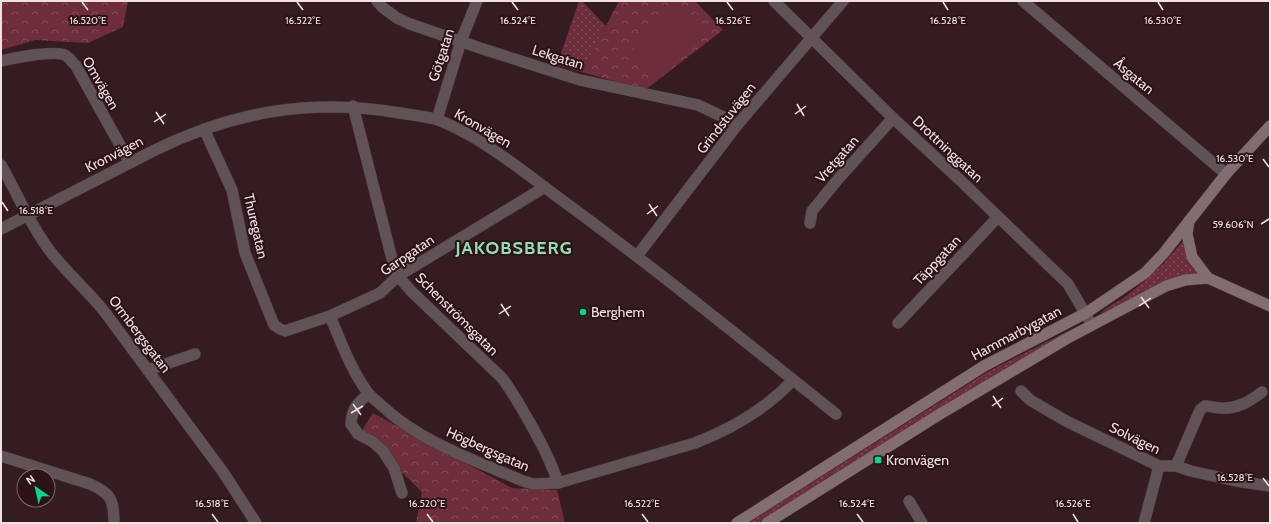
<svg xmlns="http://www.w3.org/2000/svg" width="1271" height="524" font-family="Cabin,sans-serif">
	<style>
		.grass { fill: url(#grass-dots) }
		.forest { fill: url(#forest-crowns) }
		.pitch { fill: #6d2d3b }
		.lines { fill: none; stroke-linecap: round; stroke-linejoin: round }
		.minor-casing { stroke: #4f383c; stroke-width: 12 }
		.secondary-casing { stroke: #4f383c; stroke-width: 12 }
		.minor { stroke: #615355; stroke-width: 11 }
		.secondary { stroke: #826d70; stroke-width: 11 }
		.ticks { fill: none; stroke: #f2e1e3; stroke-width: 1.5 }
		.poi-dot { fill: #03d98b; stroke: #2b1317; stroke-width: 1.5 }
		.labels { text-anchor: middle; stroke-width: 4; stroke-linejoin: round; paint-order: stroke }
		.street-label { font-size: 14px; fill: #f2e1e3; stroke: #2b1317 }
		.poi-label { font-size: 14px; fill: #f2e1e3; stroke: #2b1317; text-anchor: start }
		.district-label { font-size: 18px; font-weight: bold; letter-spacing: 1px; fill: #90deb2; stroke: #2b1317 }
		.ticks-label { font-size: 10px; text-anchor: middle; fill: #f2e1e3; stroke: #2b1317; stroke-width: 4; stroke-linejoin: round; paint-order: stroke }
	</style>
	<defs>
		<pattern id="grass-dots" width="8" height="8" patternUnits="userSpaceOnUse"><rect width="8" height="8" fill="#6d2d3b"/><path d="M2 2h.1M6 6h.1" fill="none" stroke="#824b57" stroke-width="1.8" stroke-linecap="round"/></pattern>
		<pattern id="forest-crowns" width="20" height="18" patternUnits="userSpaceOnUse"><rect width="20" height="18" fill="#6d2d3b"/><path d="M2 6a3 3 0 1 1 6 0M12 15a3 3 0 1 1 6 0" fill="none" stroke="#824b57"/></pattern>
	</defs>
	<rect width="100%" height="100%" fill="#351c21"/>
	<g class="grass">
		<polygon points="579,1 582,1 606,26 582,72 557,65"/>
		<path d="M1183,241L1188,260L1199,276C1157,273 1138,304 1101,313L1106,308L1122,299L1141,284L1164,263Z"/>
		<polygon points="1076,327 1076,328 989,378 758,523 748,523 987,372"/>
	</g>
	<g class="forest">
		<polygon points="1,1 128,1 123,27 88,43 35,40 1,50"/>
		<polygon points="619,1 695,1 723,30 645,90 582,72"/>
		<polygon points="373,413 512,488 557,490 565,523 416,523 422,492 361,432"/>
	</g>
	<polygon class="pitch" points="675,7 700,33 656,77 630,52"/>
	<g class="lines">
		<defs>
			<g id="minor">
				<polyline points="377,1 382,7 397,18 410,24 480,48 580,80 698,105 738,124"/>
				<polyline points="774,1 893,118 961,181 1068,284 1092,325"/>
				<polyline points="1023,1 1226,174"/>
				<path d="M1,61C14,58 53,50 65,55C69,57 73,63 76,66L130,163"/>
				<path d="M353,106L391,255L398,276L412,292L502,378C512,391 520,406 529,421C540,441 551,461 558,483"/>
				<polyline points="437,119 461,41 477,1"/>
				<polyline points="204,129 232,190 245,253 274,325 280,329 285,331 330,316 380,293 398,276 545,187"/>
				<path d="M1,165C17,193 30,225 50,251C66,272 87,290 104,311L223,472L256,523"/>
				<polyline points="810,223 812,211 839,178 893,118"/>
				<path d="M1,229L155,150C235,111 312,98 400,113C412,115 424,116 435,119C448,123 460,130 471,136C501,153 527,174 555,195C651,265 743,340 836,414"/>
				<polyline points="637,256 738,124 843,1"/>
				<path d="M330,316C341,342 351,370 368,393C371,397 377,401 381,405C420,442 474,460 523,481L533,484L558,483L695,443C731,429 766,409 793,380"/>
				<polyline points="898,323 998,217"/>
				<polyline points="148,370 195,354"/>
				<polyline points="1021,391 1030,400 1066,421 1159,466 1176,466 1191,471 1236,481 1270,486"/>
				<path d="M368,394C357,404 352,408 351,424L358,434L373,442L383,451L394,468L402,493"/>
				<path d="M1,456L90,484C111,493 114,500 114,523"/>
				<path d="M1176,466L1200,410L1205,406C1210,406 1215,408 1221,408C1237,409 1249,402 1262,392"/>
				<polyline points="909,501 922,523"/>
				<polyline points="1144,523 1159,466"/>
			</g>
			<g id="secondary">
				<polyline points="1189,221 1187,234 1192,257 1208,278 1270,306"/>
				<polyline points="737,523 984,366 1086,313 1145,273 1164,253 1226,174 1270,126"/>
				<polyline points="767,523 940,414 1066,339 1166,286 1185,280 1208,278"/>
			</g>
		</defs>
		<use href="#minor" class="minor-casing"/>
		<use href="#secondary" class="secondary-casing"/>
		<use href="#minor" class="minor"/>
		<use href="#secondary" class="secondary"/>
	</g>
	<path class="ticks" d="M82,2L88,10M297,2L303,10M512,2L518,10M727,2L733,10M943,2L948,10M1158,2L1163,10M797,104L804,116M156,112L164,124M795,114L806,106M154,122L166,114M1263,159L1269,167M2,202L8,211M649,204L657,216M647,214L658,206M1261,224L1269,219M1141,297L1149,308M501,304L509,316M1139,306L1151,298M499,314L511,306M993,396L1001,408M353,404L361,415M992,406L1003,398M351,413L363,406M1263,478L1269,486M212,514L218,522M427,514L433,522M642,514L648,522M857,514L863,522M1073,514L1078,522"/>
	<g class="poi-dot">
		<circle cx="583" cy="312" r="4"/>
		<rect x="874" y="456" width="8" height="8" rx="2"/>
	</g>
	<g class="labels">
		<g class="street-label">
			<text transform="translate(441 55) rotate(-72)" y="5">Götgatan</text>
			<text transform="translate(558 57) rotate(17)" y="5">Lekgatan</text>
			<text transform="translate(1134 76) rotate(40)" y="5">Åsgatan</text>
			<text transform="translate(101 83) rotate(60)" y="5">Omvägen</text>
			<text transform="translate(726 118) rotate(-52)" y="5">Grindstuvägen</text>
			<text transform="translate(483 128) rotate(30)" y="5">Kronvägen</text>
			<text transform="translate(948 149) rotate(43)" y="5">Drottninggatan</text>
			<text transform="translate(114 154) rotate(-27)" y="5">Kronvägen</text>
			<text transform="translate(837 159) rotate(-49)" y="5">Vretgatan</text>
			<text transform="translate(256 226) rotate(77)" y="5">Thuregatan</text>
			<text transform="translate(407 255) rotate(-34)" y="5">Garpgatan</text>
			<text transform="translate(937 260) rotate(-47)" y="5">Täppgatan</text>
			<text transform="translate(457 314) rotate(45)" y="5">Schenströmsgatan</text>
			<text transform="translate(1016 333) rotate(-28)" y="5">Hammarbygatan</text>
			<text transform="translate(140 334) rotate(53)" y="5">Ormbergsgatan</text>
			<text transform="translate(1135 438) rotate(26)" y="5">Solvägen</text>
			<text transform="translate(488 449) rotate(24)" y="5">Högbergsgatan</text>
		</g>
		<g class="poi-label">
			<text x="591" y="317">Berghem</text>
			<text x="886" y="465">Kronvägen</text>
		</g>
		<g class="district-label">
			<text x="514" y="254">JAKOBSBERG</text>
		</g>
	</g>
	<g class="ticks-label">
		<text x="88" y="24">16.520°E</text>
		<text x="303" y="24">16.522°E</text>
		<text x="518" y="24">16.524°E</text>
		<text x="733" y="24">16.526°E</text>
		<text x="948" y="24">16.528°E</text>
		<text x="1163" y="24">16.530°E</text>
		<text x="1235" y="162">16.530°E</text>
		<text x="36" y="214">16.518°E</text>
		<text x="1233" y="228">59.606°N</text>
		<text x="1235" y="481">16.528°E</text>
		<text x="212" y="507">16.518°E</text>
		<text x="427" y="507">16.520°E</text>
		<text x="642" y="507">16.522°E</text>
		<text x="857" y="507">16.524°E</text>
		<text x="1073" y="507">16.526°E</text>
	</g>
	<rect width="1271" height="524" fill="none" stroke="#f2e1e3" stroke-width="4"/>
	<g transform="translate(36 488) rotate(326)"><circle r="19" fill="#2b1317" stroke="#7b6569"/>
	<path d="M0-3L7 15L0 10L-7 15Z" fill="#03d98b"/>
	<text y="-6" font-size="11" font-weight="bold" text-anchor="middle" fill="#f2e1e3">N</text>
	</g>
</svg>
